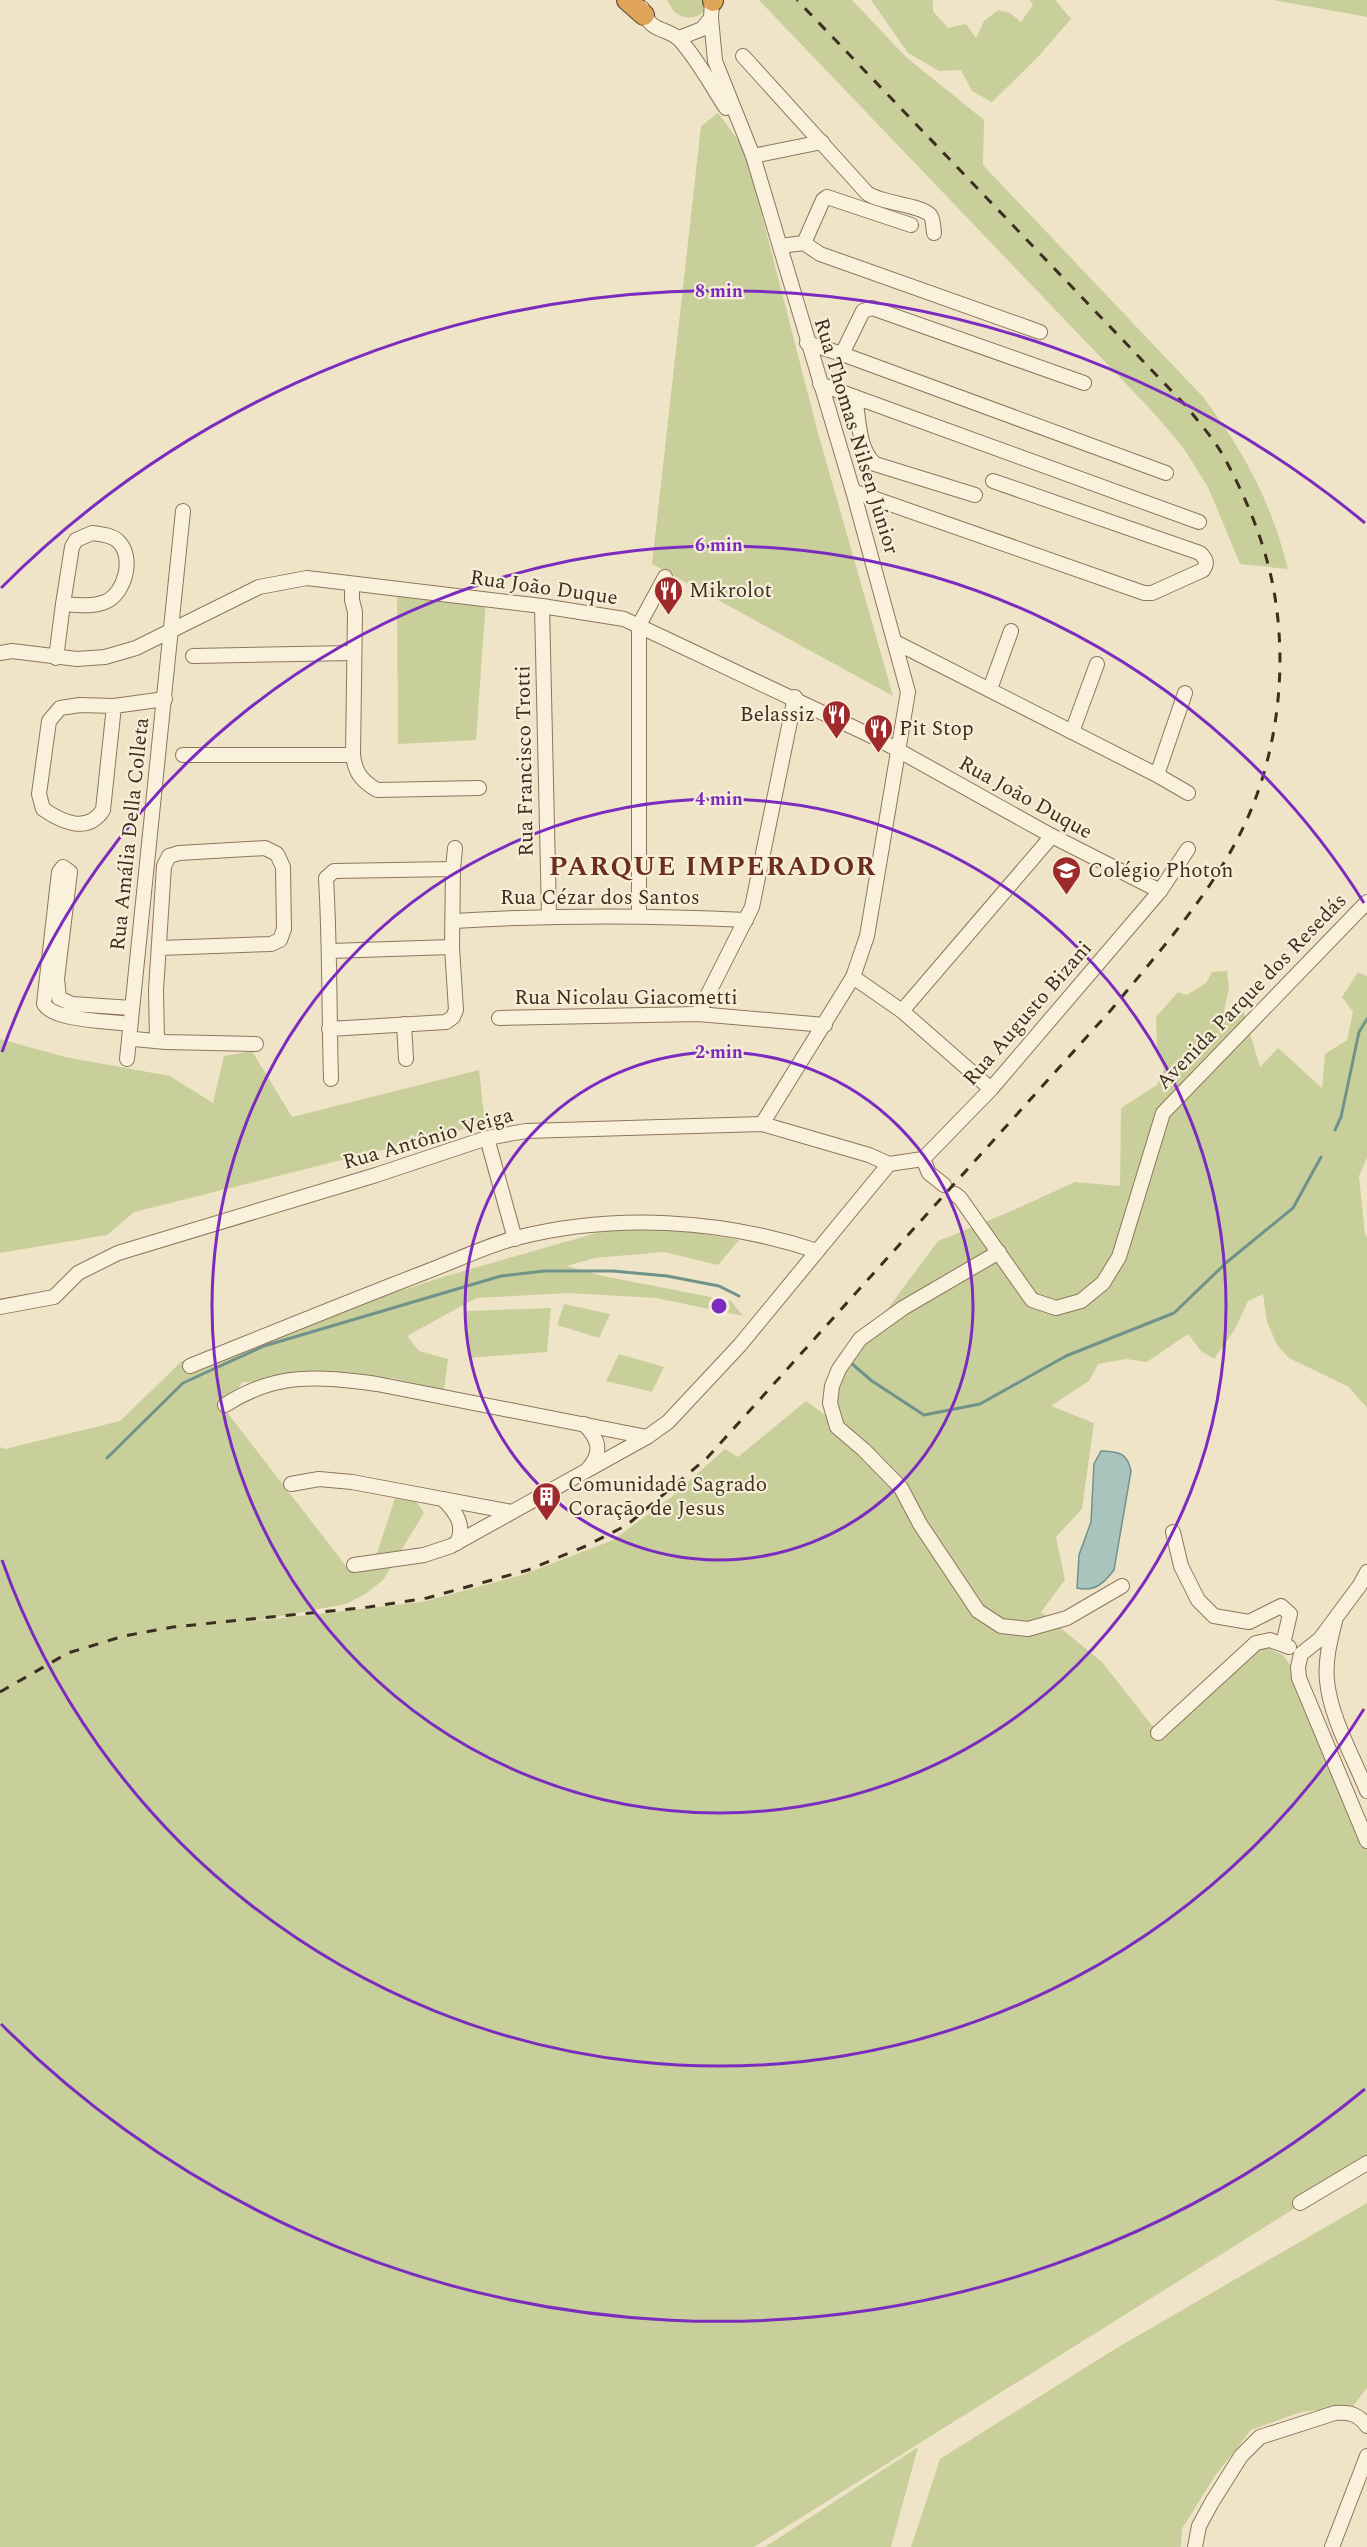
<svg xmlns="http://www.w3.org/2000/svg" width="1367" height="2547" font-family="Spectral,serif">
	<style>
		.green { fill: #c9cf9b }
		.water { fill: #a9c4bc; stroke: #6f938a; stroke-width: 1.5 }
		.lines { fill: none; stroke-linecap: round; stroke-linejoin: round }
		.stream { stroke: #6f938a; stroke-width: 3 }
		.minor-casing { stroke: #8d765c; stroke-width: 16 }
		.highway-casing { stroke: #5b4430; stroke-width: 22 }
		.minor { stroke: #faf1dc; stroke-width: 14 }
		.highway { stroke: #e0a458; stroke-width: 20 }
		.rail { stroke: #3d2e20; stroke-width: 3; stroke-dasharray: 10 10; stroke-linecap: butt }
		.ring { fill: none; stroke: #7b2cbf; stroke-width: 3 }
		.labels { text-anchor: middle; stroke-width: 4.5; stroke-linejoin: round; paint-order: stroke }
		.street-label { font-size: 21px; fill: #3d2e20; stroke: #f7eed8 }
		.poi-label { font-size: 21px; fill: #3d2e20; stroke: #f7eed8; text-anchor: start }
		.district-label { font-size: 27px; font-weight: bold; letter-spacing: 1.5px; fill: #6b2e1e; stroke: #f7eed8 }
		.centre { fill: #7b2cbf; stroke: #f7eed8; stroke-width: 3 }
		.ring-label { font-size: 18px; text-anchor: middle; font-weight: bold; fill: #7b2cbf; stroke: #f7eed8; stroke-width: 4.5; stroke-linejoin: round; paint-order: stroke }
	</style>
	<rect width="100%" height="100%" fill="#f0e4c8"/>
	<g class="green">
		<path d="M667,0H708C708,17 687,23 675,12C672,9 669,4 667,0Z"/>
		<path d="M759,0H852L906,57L984,120L983,165L1204,398C1245,454 1271,501 1288,569L1240,564L1208,487L1182,446L1151,410Z"/>
		<polygon points="871,0 933,0 933,11 948,28 966,24 976,38 984,21 998,10 1010,13 1021,22 1033,5 1030,0 1055,0 1071,19 1036,59 992,102 972,91 961,70 939,71 908,53"/>
		<polygon points="1273,0 1367,0 1367,17"/>
		<polygon points="718,113 745,149 818,433 893,696 652,564 701,126"/>
		<polygon points="397,596 486,599 476,740 398,744"/>
		<polygon points="1227,971 1229,988 1224,1011 1243,1009 1260,1067 1278,1048 1322,1088 1325,1054 1347,1040 1353,1012 1342,997 1358,972 1367,976 1367,1158 1359,1176 1365,1234 1367,1237 1367,1408 1349,1387 1289,1358 1277,1345 1267,1322 1263,1294 1248,1301 1235,1329 1214,1359 1201,1351 1188,1334 1147,1362 1126,1359 1098,1364 1089,1381 1051,1406 1094,1423 1082,1509 1056,1537 1065,1580 1041,1612 1102,1662 1158,1733 1256,1643 1283,1655 1299,1678 1367,1841 1367,2163 754,2547 0,2547 0,1447 5,1449 120,1421 182,1361 443,1277 614,1228 680,1230 739,1240 718,1265 664,1252 594,1258 567,1266 603,1276 731,1301 743,1316 656,1298 568,1293 476,1298 407,1336 419,1351 448,1359 444,1391 392,1378 242,1382 226,1411 346,1566 377,1553 395,1498 416,1501 424,1513 383,1580 367,1593 346,1604 248,1622 422,1602 522,1575 613,1540 670,1498 725,1449 738,1457 806,1401 834,1421 832,1400 840,1373 938,1241 1007,1213 1075,1182 1120,1186 1121,1108 1157,1085 1164,1070 1157,1048 1156,1017 1178,992 1187,995 1206,983 1212,972"/>
		<polygon points="0,1039 65,1057 170,1076 213,1103 224,1056 252,1051 292,1117 479,1070 485,1124 134,1212 107,1235 0,1253"/>
		<polygon points="564,1304 610,1314 599,1338 557,1325"/>
		<polygon points="551,1308 547,1352 469,1358 465,1311"/>
		<polygon points="619,1354 664,1367 652,1392 606,1381"/>
		<polygon points="1367,2203 1367,2388 1353,2406 1301,2412 1251,2430 1215,2476 1182,2529 1181,2547 911,2547 940,2459 1115,2349"/>
		<polygon points="918,2447 891,2547 765,2547"/>
	</g>
	<path class="water" d="M1101,1451C1119,1452 1127,1452 1131,1471L1114,1570C1103,1584 1095,1592 1077,1588L1079,1555L1091,1522L1094,1464Z"/>
	<g class="lines">
		<g class="stream">
			<polyline points="1335,1130 1341,1117 1359,1032 1367,1019"/>
			<polyline points="851,1363 872,1381 924,1415 980,1404 1066,1356 1174,1313 1227,1262 1293,1208 1321,1157"/>
			<polyline points="107,1458 183,1383 264,1346 501,1276 544,1271 613,1271 667,1276 719,1286 739,1296"/>
		</g>
		<defs>
			<g id="minor">
				<polyline points="712,0 711,18 715,61 753,156 853,491 908,692 867,936 853,977 762,1124"/>
				<path d="M642,8C650,34 668,27 680,40C698,60 711,85 726,108"/>
				<polyline points="679,38 702,29 711,18"/>
				<path d="M743,56L867,193C882,204 919,204 930,215C934,220 933,228 934,233"/>
				<polyline points="753,156 822,142"/>
				<polyline points="804,243 823,200 827,197 911,225"/>
				<polyline points="780,246 804,243 820,254 1040,332"/>
				<polyline points="807,343 842,354 1166,473"/>
				<polyline points="842,354 863,311 872,308 1084,383"/>
				<polyline points="820,384 855,397"/>
				<path d="M853,491L1144,593H1152L1203,570C1208,563 1206,559 1200,553L993,481"/>
				<path d="M975,495L875,464C858,449 859,419 855,397L1199,522"/>
				<path d="M92,533C100,534 112,535 118,541C135,557 125,594 105,602C92,607 76,605 63,604L72,547L76,540Z"/>
				<path d="M352,585V600L355,612L353,755C355,773 362,781 377,790L479,788"/>
				<polyline points="542,606 549,915"/>
				<polyline points="895,642 1157,775 1188,793"/>
				<polyline points="0,653 12,651 77,659 105,657 136,648 259,587 307,578 542,606 624,619 878,739 1052,836 1160,891"/>
				<polyline points="193,656 354,653"/>
				<polyline points="56,658 63,604"/>
				<polyline points="990,689 1011,631"/>
				<path d="M114,706L103,810C87,834 62,822 43,809L39,794L49,721L60,708L80,705L114,706L165,699"/>
				<polyline points="1072,732 1097,664"/>
				<polyline points="183,755 353,755"/>
				<polyline points="1157,775 1185,693"/>
				<polyline points="453,869 455,848"/>
				<polyline points="639,915 639,625 665,577"/>
				<path d="M454,921C554,915 646,915 746,920"/>
				<polyline points="330,951 452,947"/>
				<polyline points="853,977 902,1011 991,1089"/>
				<polyline points="902,1011 1052,836"/>
				<polyline points="698,1014 752,907 795,697"/>
				<polyline points="499,1018 698,1014 825,1025"/>
				<path d="M130,1024C110,1021 54,1021 44,1004L59,872L63,867L70,872L57,979L59,998L72,1004L132,1008"/>
				<polyline points="404,1024 406,1059"/>
				<path d="M329,1029L446,1022L453,1017L456,1010L452,947L453,869L334,871L326,878C330,945 329,1012 331,1079"/>
				<polyline points="130,1036 134,1039 166,1042 256,1044"/>
				<polyline points="157,1041 156,990 164,866 169,856 179,853 265,848 277,854 283,867 284,929 280,940 271,944 160,948"/>
				<polyline points="127,1059 183,511"/>
				<polyline points="487,1138 515,1239"/>
				<polyline points="923,1159 991,1089 1160,891 1188,849"/>
				<polyline points="923,1159 929,1173 944,1185"/>
				<polyline points="955,1194 960,1198 1032,1300 1056,1308 1081,1301 1103,1283 1119,1257 1163,1113 1367,902"/>
				<polyline points="999,1252 903,1308 860,1339 839,1369 832,1386 830,1403 837,1427 864,1450 901,1488 920,1524 978,1611 1001,1626 1028,1629 1067,1618 1122,1586"/>
				<polyline points="0,1307 54,1297 78,1273 118,1253 376,1175 487,1138 526,1131 762,1124 869,1155 889,1164 923,1159"/>
				<path d="M190,1366C267,1335 345,1303 423,1273C453,1262 485,1246 516,1238C614,1213 721,1219 817,1251"/>
				<path d="M225,1405C276,1372 318,1376 377,1384L647,1437"/>
				<path d="M584,1424C599,1439 603,1452 588,1469"/>
				<polyline points="291,1484 319,1479 352,1482 512,1512"/>
				<path d="M443,1499C455,1511 466,1525 457,1543"/>
				<polyline points="1173,1532 1181,1566 1198,1600 1214,1616 1249,1622 1281,1606 1290,1614 1283,1644"/>
				<polyline points="354,1565 424,1555 451,1546 647,1437 668,1422 740,1345 889,1164"/>
				<polyline points="1367,1572 1360,1585 1320,1639 1301,1654 1298,1667 1299,1678 1367,1841"/>
				<path d="M1335,1621C1330,1641 1325,1660 1327,1681C1331,1719 1353,1756 1367,1791"/>
				<polyline points="1158,1733 1256,1643 1270,1640 1289,1647"/>
				<polyline points="1300,2203 1367,2163"/>
				<path d="M1195,2547L1199,2526L1212,2502L1241,2456L1260,2437L1335,2413C1350,2412 1358,2414 1367,2426"/>
				<polyline points="1332,2547 1367,2456"/>
			</g>
			<g id="highway">
				<polyline points="627,0 644,15"/>
				<polyline points="713,1 713,0"/>
			</g>
		</defs>
		<use href="#minor" class="minor-casing"/>
		<use href="#highway" class="highway-casing"/>
		<use href="#minor" class="minor"/>
		<use href="#highway" class="highway"/>
		<path class="rail" d="M0,1692L68,1653L124,1636L173,1627L369,1607L427,1598L528,1570L586,1546L627,1525L707,1458L1111,1010C1157,954 1207,899 1240,834C1275,765 1287,680 1276,604C1269,553 1249,503 1225,459C1215,440 1200,424 1187,407L797,0"/>
	</g>
	<g class="ring">
		<circle cx="719" cy="1306" r="254"/>
		<circle cx="719" cy="1306" r="507"/>
		<path d="M1364 1709A761 761 0 0 1 2 1560M2 1052A761 761 0 0 1 1364 903"/>
		<path d="M1365 2089A1015 1015 0 0 1 1 2024M1 588A1015 1015 0 0 1 1365 523"/>
	</g>
	<defs>
		<symbol id="restaurant-pin" viewBox="-11 -11 22 30"><path d="M0 17L-7.5 6A9.5 9.5 0 1 1 7.5 6Z" fill="#9e2a2b" stroke="#f7eed8"/><path d="M-5-6h1v4h1v-4h1v4h1v-4h1v5L-1.5 .5V6h-2V.5L-5-1ZM5-6V6H3V1.5H1.5Q1.5-4 5-6Z" fill="#fff"/></symbol>
		<symbol id="school-pin" viewBox="-11 -11 22 30"><path d="M0 17L-7.5 6A9.5 9.5 0 1 1 7.5 6Z" fill="#9e2a2b" stroke="#f7eed8"/><path d="M0-5L7-2L0 1L-7-2ZM-4 1L0 2.5L4 1V4Q0 6-4 4Z" fill="#fff"/></symbol>
		<symbol id="building-pin" viewBox="-11 -11 22 30"><path d="M0 17L-7.5 6A9.5 9.5 0 1 1 7.5 6Z" fill="#9e2a2b" stroke="#f7eed8"/><path d="M-4-6H4V6H1V3H-1V6H-4ZM-2.5-4.3h1.7v1.8h-1.7ZM.8-4.3h1.7v1.8H.8ZM-2.5-1h1.7V.8h-1.7ZM.8-1h1.7V.8H.8Z" fill="#fff"/></symbol>
	</defs>
	<g fill-rule="evenodd">
		<use href="#restaurant-pin" x="652" y="574" width="33" height="45"/>
		<use href="#restaurant-pin" x="820" y="698" width="33" height="45"/>
		<use href="#restaurant-pin" x="862" y="712" width="33" height="45"/>
		<use href="#school-pin" x="1050" y="854" width="33" height="45"/>
		<use href="#building-pin" x="530" y="1480" width="33" height="45"/>
	</g>
	<g class="labels">
		<g class="street-label">
			<text transform="translate(857 436) rotate(73)" y="7">Rua Thomas Nilsen Júnior</text>
			<text transform="translate(544 587) rotate(8)" y="7">Rua João Duque</text>
			<text transform="translate(524 761) rotate(-91)" y="7">Rua Francisco Trotti</text>
			<text transform="translate(1026 797) rotate(29)" y="7">Rua João Duque</text>
			<text transform="translate(129 834) rotate(-84)" y="7">Rua Amália Della Colleta</text>
			<text x="600" y="904">Rua Cézar dos Santos</text>
			<text transform="translate(1251 991) rotate(-46)" y="7">Avenida Parque dos Resedás</text>
			<text x="626" y="1004">Rua Nicolau Giacometti</text>
			<text transform="translate(1027 1013) rotate(-49)" y="7">Rua Augusto Bizani</text>
			<text transform="translate(428 1138) rotate(-16)" y="7">Rua Antônio Veiga</text>
		</g>
		<g class="poi-label">
			<text x="689" y="597">Mikrolot</text>
			<text x="815" y="721" text-anchor="end">Belassiz</text>
			<text x="899" y="735">Pit Stop</text>
			<text x="1088" y="877">Colégio Photon</text>
			<text x="568" y="1491">Comunidade Sagrado<tspan x="568" dy="24">Coração de Jesus</tspan></text>
		</g>
		<g class="district-label">
			<text x="713" y="875">PARQUE IMPERADOR</text>
		</g>
	</g>
	<circle cx="719" cy="1306" r="9" class="centre"/>
	<g class="ring-label">
		<text x="719" y="297">8 min</text>
		<text x="719" y="551">6 min</text>
		<text x="719" y="805">4 min</text>
		<text x="719" y="1058">2 min</text>
	</g>
</svg>
